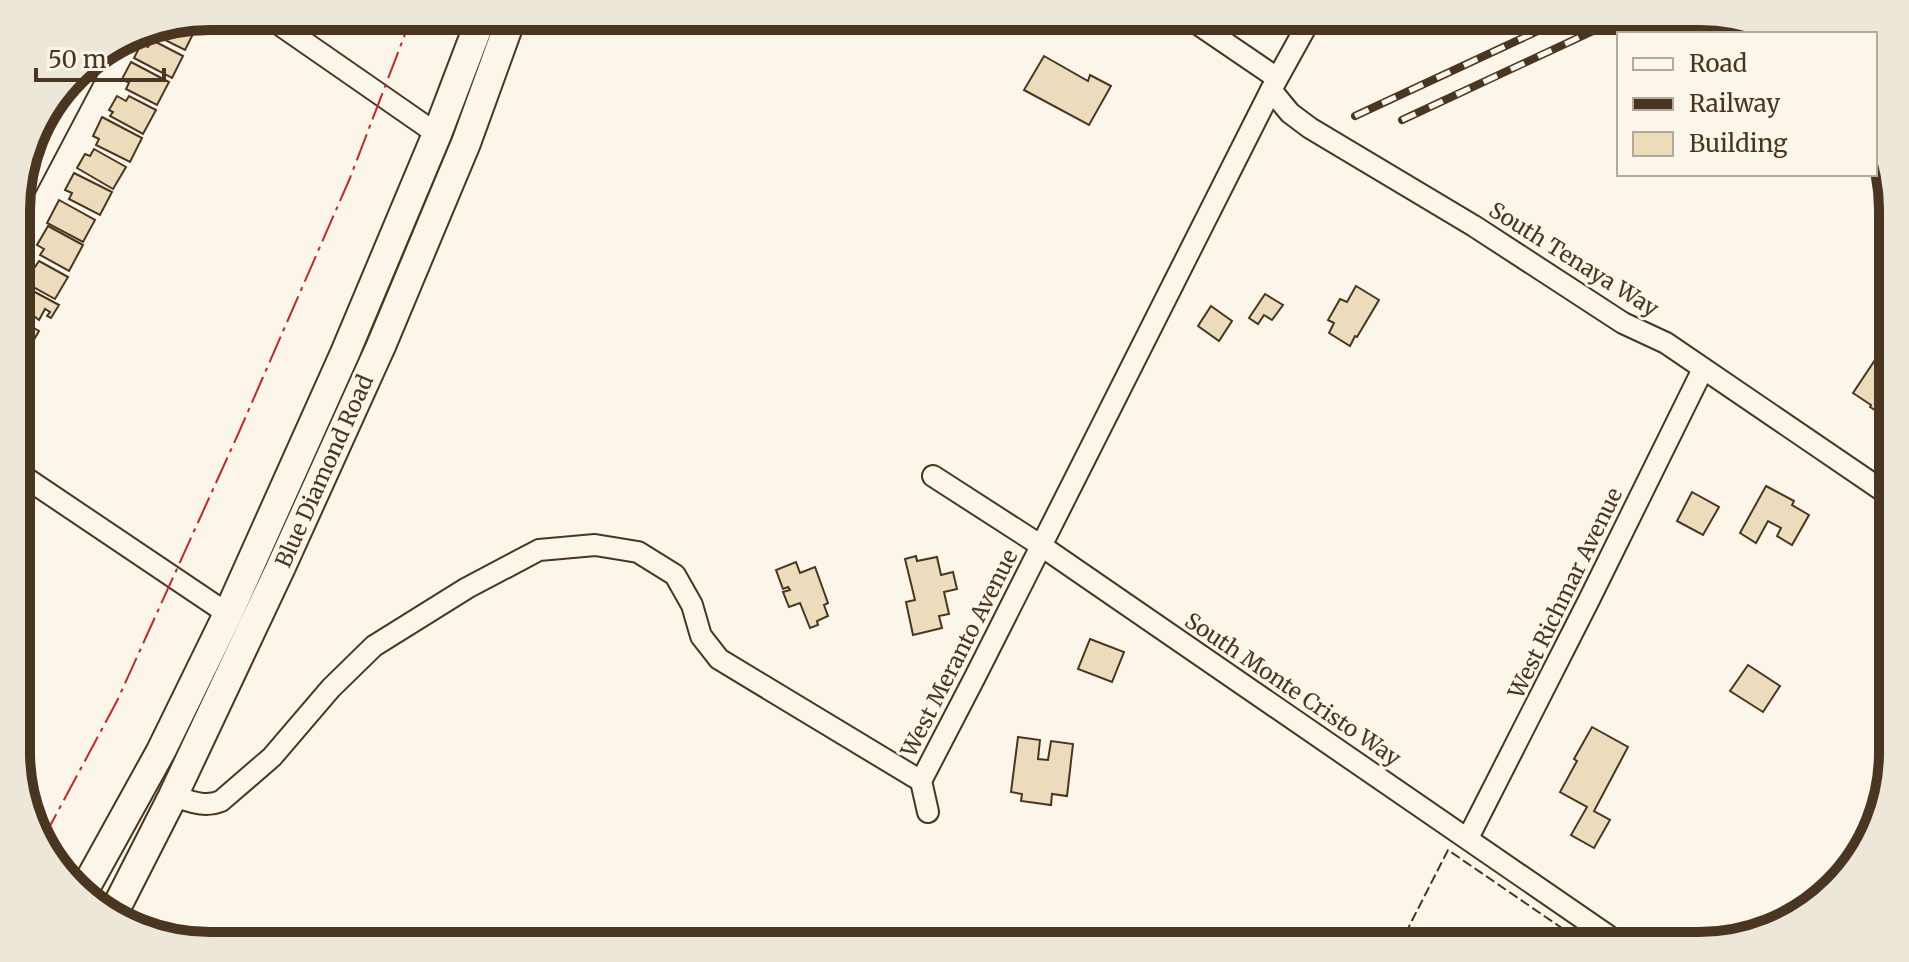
<svg xmlns="http://www.w3.org/2000/svg" width="1909" height="962" font-family="Merriweather,serif">
	<style>
		.building { fill: #ecdcbc; stroke: #4a3520; stroke-width: 2 }
		.lines { fill: none; stroke-linecap: round; stroke-linejoin: round }
		.minor-casing { stroke: #4a3520; stroke-width: 24 }
		.highway-casing { stroke: #4a3520; stroke-width: 32 }
		.minor { stroke: #fbf6e9; stroke-width: 20 }
		.highway { stroke: #fbf6e9; stroke-width: 28 }
		.rail-casing { stroke: #4a3520; stroke-width: 8 }
		.rail { stroke: #fbf6e9; stroke-width: 5; stroke-dasharray: 15; stroke-linecap: butt }
		.fence { stroke: #4a3520; stroke-width: 2; stroke-dasharray: 10 4; stroke-linecap: butt }
		.power { stroke: #c62828; stroke-width: 2; stroke-dasharray: 28 6 4 6; stroke-linecap: butt }
		.labels { text-anchor: middle; stroke-width: 6; stroke-linejoin: round; paint-order: stroke }
		.street-label { font-size: 22px; fill: #4a3520; stroke: #fbf6e9 }
		.rim { fill: none; stroke: #4a3520; stroke-width: 10 }
	</style>
	<rect width="100%" height="100%" fill="#fbf6e9"/>
	<g class="building">
		<polygon points="187,21 197,26 185,50 153,34 156,29 153,27"/>
		<polygon points="152,40 183,56 172,78 134,58 141,44 148,47"/>
		<polygon points="1044,56 1088,81 1090,75 1111,86 1089,125 1024,90"/>
		<polygon points="131,62 169,82 157,105 126,89 129,83 122,79"/>
		<polygon points="117,96 126,101 129,96 156,110 143,134 110,116 113,112 109,110"/>
		<polygon points="102,117 142,138 130,162 96,145 99,139 93,136"/>
		<polygon points="94,149 126,167 113,189 77,168 85,154 90,156"/>
		<polygon points="74,173 112,192 100,215 69,199 72,193 65,190"/>
		<polygon points="59,200 95,220 83,242 47,223"/>
		<polygon points="48,226 83,245 69,271 40,255 44,249 37,245"/>
		<polygon points="39,261 68,277 55,299 19,279 28,263 35,267"/>
		<polygon points="20,284 59,305 51,318 47,316 50,312 45,309 39,320 27,311 25,315 17,310 17,289"/>
		<polygon points="1356,286 1379,300 1357,337 1355,336 1350,346 1329,333 1334,323 1328,320 1340,299 1347,302"/>
		<polygon points="1265,294 1283,305 1272,320 1264,315 1258,324 1249,318"/>
		<polygon points="1211,306 1232,321 1219,341 1198,326"/>
		<polygon points="17,318 39,331 26,353 17,348"/>
		<polygon points="1877,357 1892,367 1892,425 1883,419 1884,416 1870,407 1871,405 1853,393"/>
		<polygon points="1766,486 1794,501 1792,505 1809,515 1792,545 1777,536 1781,528 1768,521 1756,543 1740,533"/>
		<polygon points="1692,492 1719,507 1703,535 1677,521"/>
		<polygon points="916,556 917,561 937,557 941,575 953,572 957,589 944,592 949,614 939,616 942,628 913,635 906,602 915,600 905,559"/>
		<polygon points="796,562 800,573 815,567 828,603 824,605 828,616 817,621 818,625 810,628 800,603 789,607 783,592 790,590 788,587 783,589 776,570"/>
		<polygon points="1090,639 1124,652 1112,682 1078,669"/>
		<polygon points="1748,665 1780,686 1763,712 1730,691"/>
		<polygon points="1592,727 1628,747 1594,811 1610,820 1594,848 1571,835 1587,807 1560,792 1577,761 1574,759"/>
		<polygon points="1018,737 1040,740 1038,759 1048,760 1051,741 1073,744 1067,796 1052,794 1051,805 1021,801 1022,794 1011,792"/>
	</g>
	<g class="lines">
		<defs>
			<g id="minor">
				<polyline points="267,16 437,134"/>
				<polyline points="1186,16 1277,78"/>
				<polyline points="1271,90 1290,113 1310,128 1474,226 1623,323 1666,343 1892,497"/>
				<polyline points="16,206 95,56"/>
				<polyline points="17,472 228,614"/>
				<polyline points="933,476 1040,545 1623,946"/>
				<polyline points="921,781 928,812"/>
				<path d="M173,796C190,801 204,808 221,801L272,757L331,688L374,646L467,588L539,550L595,545L638,552L675,575L692,605L701,636L719,659L921,781L975,677L1271,90L1312,16"/>
				<polyline points="1468,838 1589,600 1703,369"/>
			</g>
			<g id="highway">
				<polyline points="83,892 161,751 228,614 345,353 437,134 482,16"/>
				<polyline points="112,916 173,796 280,569 381,346 466,143 512,16"/>
			</g>
		</defs>
		<use href="#minor" class="minor-casing"/>
		<use href="#highway" class="highway-casing"/>
		<use href="#minor" class="minor"/>
		<use href="#highway" class="highway"/>
		<defs>
			<g id="rail">
				<polyline points="1355,116 1570,16"/>
				<polyline points="1402,120 1625,16"/>
			</g>
		</defs>
		<use href="#rail" class="rail-casing"/>
		<use href="#rail" class="rail"/>
		<polyline class="fence" points="1399,946 1448,850 1588,946"/>
		<polyline class="power" points="43,839 117,701 239,432 350,178 412,16"/>
	</g>
	<g class="labels">
		<g class="street-label">
			<text transform="translate(1574 259) rotate(32)" y="8">South Tenaya Way</text>
			<text transform="translate(324 471) rotate(-66)" y="8">Blue Diamond Road</text>
			<text transform="translate(1565 593) rotate(-64)" y="8">West Richmar Avenue</text>
			<text transform="translate(959 653) rotate(-63)" y="8">West Meranto Avenue</text>
			<text transform="translate(1293 689) rotate(34)" y="8">South Monte Cristo Way</text>
		</g>
	</g>
	<path d="M0 0H1909V962H0ZM210 30H1699A180 180 0 0 1 1879 210V752A180 180 0 0 1 1699 932H210A180 180 0 0 1 30 752V210A180 180 0 0 1 210 30Z" fill="#ede7d9" fill-rule="evenodd"/>
	<path class="rim" d="M210 30H1699A180 180 0 0 1 1879 210V752A180 180 0 0 1 1699 932H210A180 180 0 0 1 30 752V210A180 180 0 0 1 210 30Z"/>
	<rect x="1617" y="32" width="260" height="144" fill="#fbf6e9" stroke="#b4a999" stroke-width="2"/>
	<rect x="1633" y="58" width="40" height="12" fill="#fbf6e9" stroke="#b4a999" stroke-width="2"/>
	<text x="1689" y="72" font-size="24" fill="#4a3520">Road</text>
	<rect x="1633" y="98" width="40" height="12" fill="#4a3520" stroke="#b4a999" stroke-width="2"/>
	<text x="1689" y="112" font-size="24" fill="#4a3520">Railway</text>
	<rect x="1633" y="132" width="40" height="24" fill="#ecdcbc" stroke="#b4a999" stroke-width="2"/>
	<text x="1689" y="152" font-size="24" fill="#4a3520">Building</text>
	<path d="M36 68v12h128v-12" fill="none" stroke="#4a3520" stroke-width="4"/>
	<text x="48" y="68" font-size="24" fill="#4a3520" stroke="#fbf6e9" stroke-width="6" paint-order="stroke">50 m</text>
</svg>
